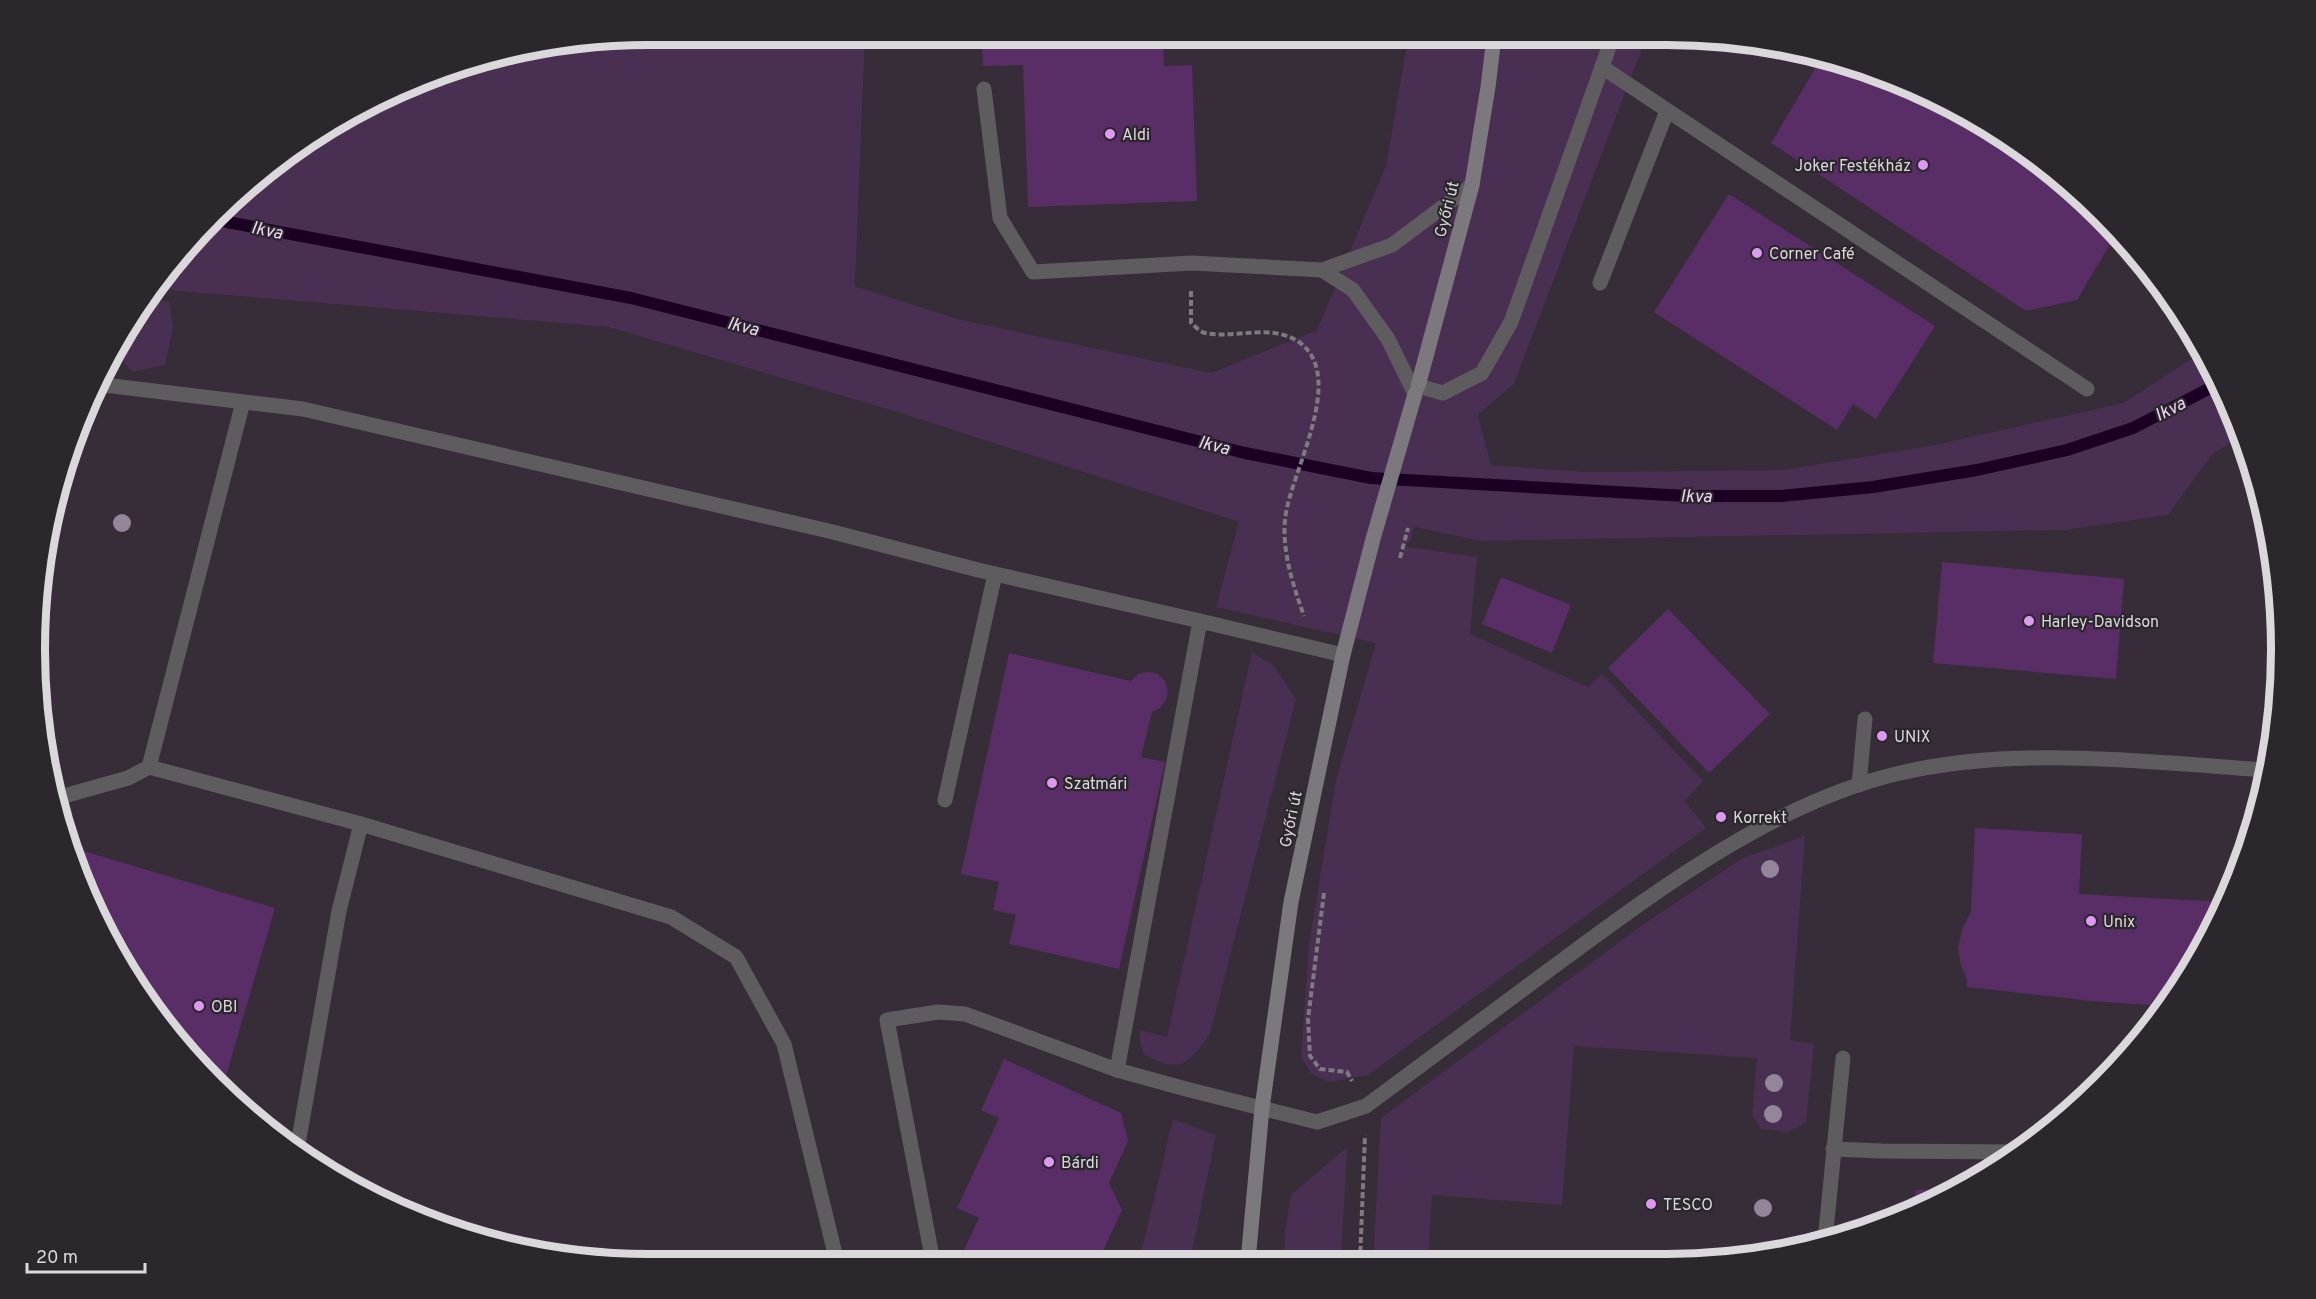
<svg xmlns="http://www.w3.org/2000/svg" width="2316" height="1299" font-family="Overpass,sans-serif">
	<style>
		.built { fill: #362d38 }
		.green { fill: #492f51 }
		.lines { fill: none; stroke-linecap: round; stroke-linejoin: round }
		.stream { stroke: #1b0023; stroke-width: 12 }
		.building { fill: #592d65 }
		.path { stroke: #7e7a7f; stroke-width: 4; stroke-dasharray: 6 3; stroke-linecap: butt }
		.service { stroke: #5e5c5f; stroke-width: 15 }
		.minor { stroke: #5e5c5f; stroke-width: 15 }
		.secondary { stroke: #7c797e; stroke-width: 15 }
		.tree { fill: #95859a }
		.poi-dot { fill: #de98f2; stroke: #2b272d; stroke-width: 2 }
		.labels { text-anchor: middle; stroke-width: 4.5; stroke-linejoin: round; paint-order: stroke }
		.poi-label { font-size: 16px; fill: #dbd8dc; stroke: #2b272d; text-anchor: start }
		.street-label { font-size: 16px; fill: #dbd8dc; stroke: #2b272d }
		.water-label { font-size: 18px; font-style: italic; fill: #f1d6f9; stroke: #2b272d }
		.rim { fill: none; stroke: #dbd8dc; stroke-width: 8 }
	</style>
	<rect width="100%" height="100%" fill="#2b272d"/>
	<g class="built">
		<polygon points="1647,36 1706,36 1826,56 1974,117 2072,187 2155,275 2202,352 2123,403 1925,447 1781,470 1586,472 1491,465 1478,415 1514,384"/>
		<polygon points="1408,37 1386,165 1317,330 1211,373 958,319 855,286 865,39"/>
		<polygon points="153,289 608,327 894,411 1239,522 1402,546 1414,527 1480,541 2066,530 2168,515 2211,456 2240,436 2261,491 2280,610 2276,730 2249,848 2199,957 2102,1084 2008,1161 1865,1232 1746,1259 610,1263 490,1243 342,1182 244,1112 187,1055 117,957 81,885 46,770 36,689 40,570 56,490 98,378 138,308"/>
	</g>
	<g class="green">
		<polygon points="1647,36 1514,384 1478,415 1491,465 1586,472 1781,470 1925,447 2123,403 2202,352 2218,378 2240,436 2211,456 2168,515 2066,530 1480,541 1414,527 1411,541 1403,546 1477,557 1470,634 1588,687 1602,674 1703,781 1685,801 1706,828 1368,1075 1329,1082 1311,1073 1301,1057 1309,945 1336,780 1376,643 1216,607 1239,522 894,411 608,327 153,289 214,215 275,161 377,98 452,67 569,40 865,39 855,286 958,319 1211,373 1317,330 1386,165 1408,37"/>
		<polygon points="145,299 169,302 173,328 165,365 132,372 114,350"/>
		<path d="M1252,652L1273,665L1296,699L1210,1034C1189,1064 1179,1075 1144,1054L1140,1043V1030L1167,1037Z"/>
		<polygon points="1805,836 1790,1040 1814,1044 1806,1123 1788,1132 1761,1129 1752,1116 1757,1058 1574,1046 1562,1205 1432,1195 1428,1260 1373,1261 1381,1118 1644,924 1743,858"/>
		<polygon points="1173,1119 1216,1135 1190,1261 1139,1261"/>
		<polygon points="1347,1147 1341,1261 1284,1261 1285,1231 1291,1195"/>
	</g>
	<g class="lines">
		<polyline class="stream" points="211,219 631,298 1245,453 1371,478 1686,496 1781,496 1873,487 1977,470 2067,450 2133,428 2220,383"/>
	</g>
	<g class="building">
		<polygon points="982,38 1163,38 1164,66 1192,65 1197,201 1028,207 1023,65 983,66"/>
		<polygon points="1823,55 1974,117 2072,187 2116,234 2077,300 2026,311 1771,143"/>
		<polygon points="1729,194 1935,326 1876,419 1853,404 1837,430 1654,312"/>
		<polygon points="1942,562 2124,579 2116,679 1933,663"/>
		<polygon points="1501,577 1571,605 1552,653 1482,624"/>
		<polygon points="1668,609 1770,714 1709,773 1608,668"/>
		<polygon points="1009,653 1131,681 1138,674 1148,672 1158,674 1165,681 1168,690 1166,700 1160,708 1152,712 1141,757 1165,762 1119,969 1009,944 1016,915 993,910 999,882 961,874"/>
		<polygon points="1975,828 2082,834 2079,894 2224,902 2199,957 2161,1006 2092,1001 1967,987 1967,979 1961,966 1958,948 1962,929 1971,912"/>
		<polygon points="70,847 275,908 222,1090 187,1055 117,957 81,885"/>
		<polygon points="1004,1059 1121,1113 1128,1141 1109,1183 1122,1210 1098,1262 979,1262 962,1254 979,1218 957,1208 999,1118 981,1110"/>
		<polygon points="1950,1189 1916,1206 1915,1190"/>
	</g>
	<g class="lines">
		<g class="path">
			<path d="M1191,291V323C1195,326 1200,332 1205,333C1236,339 1271,323 1299,342C1348,377 1290,473 1285,519C1282,552 1293,585 1304,616"/>
			<polyline points="1400,558 1408,528"/>
			<polyline points="1324,893 1308,1019 1310,1056 1320,1069 1347,1072 1352,1081"/>
			<polyline points="1360,1261 1365,1135"/>
		</g>
		<g class="service">
			<polyline points="1602,67 2087,389"/>
			<polyline points="984,89 1000,218 1033,272 1192,263 1322,270 1392,245 1472,185"/>
			<polyline points="1322,270 1353,290 1388,339 1415,394"/>
			<polyline points="1600,283 1667,111"/>
			<polyline points="96,384 303,409 833,532 978,570 1200,621 1117,1070"/>
			<polyline points="1418,386 1443,393 1482,373 1511,322 1613,36"/>
			<polyline points="1200,621 1343,655"/>
			<polyline points="149,767 243,402"/>
			<polyline points="1859,785 1865,719"/>
			<polyline points="54,793 64,796 128,778 149,767 361,824 671,917 736,957 784,1044 837,1262"/>
			<polyline points="945,800 995,574"/>
			<polyline points="1833,1149 1882,1151 2019,1152"/>
			<polyline points="297,1150 339,911 361,824"/>
			<path d="M933,1262L887,1020L938,1012L965,1014L1117,1070L1186,1089L1317,1122L1366,1106C1432,1057 1498,1008 1564,959C1663,886 1775,803 1896,774C2013,745 2147,762 2267,770"/>
		</g>
		<polyline class="minor" points="1825,1241 1843,1058"/>
		<g class="secondary">
			<polyline points="1418,386 1472,185 1488,87 1494,37"/>
			<polyline points="1248,1261 1262,1108 1291,902 1343,655 1373,539 1415,394"/>
		</g>
	</g>
	<g class="tree">
		<circle cx="122" cy="523" r="9"/>
		<circle cx="1770" cy="869" r="9"/>
		<circle cx="1774" cy="1083" r="9"/>
		<circle cx="1773" cy="1114" r="9"/>
		<circle cx="1763" cy="1208" r="9"/>
	</g>
	<g class="poi-dot">
		<circle cx="1110" cy="134" r="6"/>
		<circle cx="1923" cy="165" r="6"/>
		<circle cx="1757" cy="253" r="6"/>
		<circle cx="2029" cy="621" r="6"/>
		<circle cx="1882" cy="736" r="6"/>
		<circle cx="1052" cy="783" r="6"/>
		<circle cx="1721" cy="817" r="6"/>
		<circle cx="2091" cy="921" r="6"/>
		<circle cx="199" cy="1006" r="6"/>
		<circle cx="1049" cy="1162" r="6"/>
		<circle cx="1651" cy="1204" r="6"/>
	</g>
	<g class="labels">
		<g class="poi-label">
			<text x="1122" y="140">Aldi</text>
			<text x="1911" y="171" text-anchor="end">Joker Festékház</text>
			<text x="1769" y="259">Corner Café</text>
			<text x="2041" y="627">Harley-Davidson</text>
			<text x="1894" y="742">UNIX</text>
			<text x="1064" y="789">Szatmári</text>
			<text x="1733" y="823">Korrekt</text>
			<text x="2103" y="927">Unix</text>
			<text x="211" y="1012">OBI</text>
			<text x="1061" y="1168">Bárdi</text>
			<text x="1663" y="1210">TESCO</text>
		</g>
		<g class="street-label">
			<text transform="translate(1446 209) rotate(-76)" y="6">Győri út</text>
			<text transform="translate(1290 819) rotate(-78)" y="6">Győri út</text>
		</g>
		<g class="water-label">
			<text transform="translate(267 230) rotate(11)" y="6">Ikva</text>
			<text transform="translate(743 326) rotate(14)" y="6">Ikva</text>
			<text transform="translate(2170 409) rotate(-27)" y="6">Ikva</text>
			<text transform="translate(1214 445) rotate(14)" y="6">Ikva</text>
			<text transform="translate(1696 496) rotate(1)" y="6">Ikva</text>
		</g>
	</g>
	<path d="M0 0H2316V1299H0ZM649 45H1667A604 604 0 0 1 2271 649V650A604 604 0 0 1 1667 1254H649A604 604 0 0 1 45 650V649A604 604 0 0 1 649 45Z" fill="#2b272d" fill-rule="evenodd"/>
	<path class="rim" d="M649 45H1667A604 604 0 0 1 2271 649V650A604 604 0 0 1 1667 1254H649A604 604 0 0 1 45 650V649A604 604 0 0 1 649 45Z"/>
	<path d="M27 1263v9h118v-9" fill="none" stroke="#dbd8dc" stroke-width="3"/>
	<text x="36" y="1263" font-size="18" fill="#dbd8dc" stroke="#2b272d" stroke-width="4.5" paint-order="stroke">20 m</text>
</svg>
